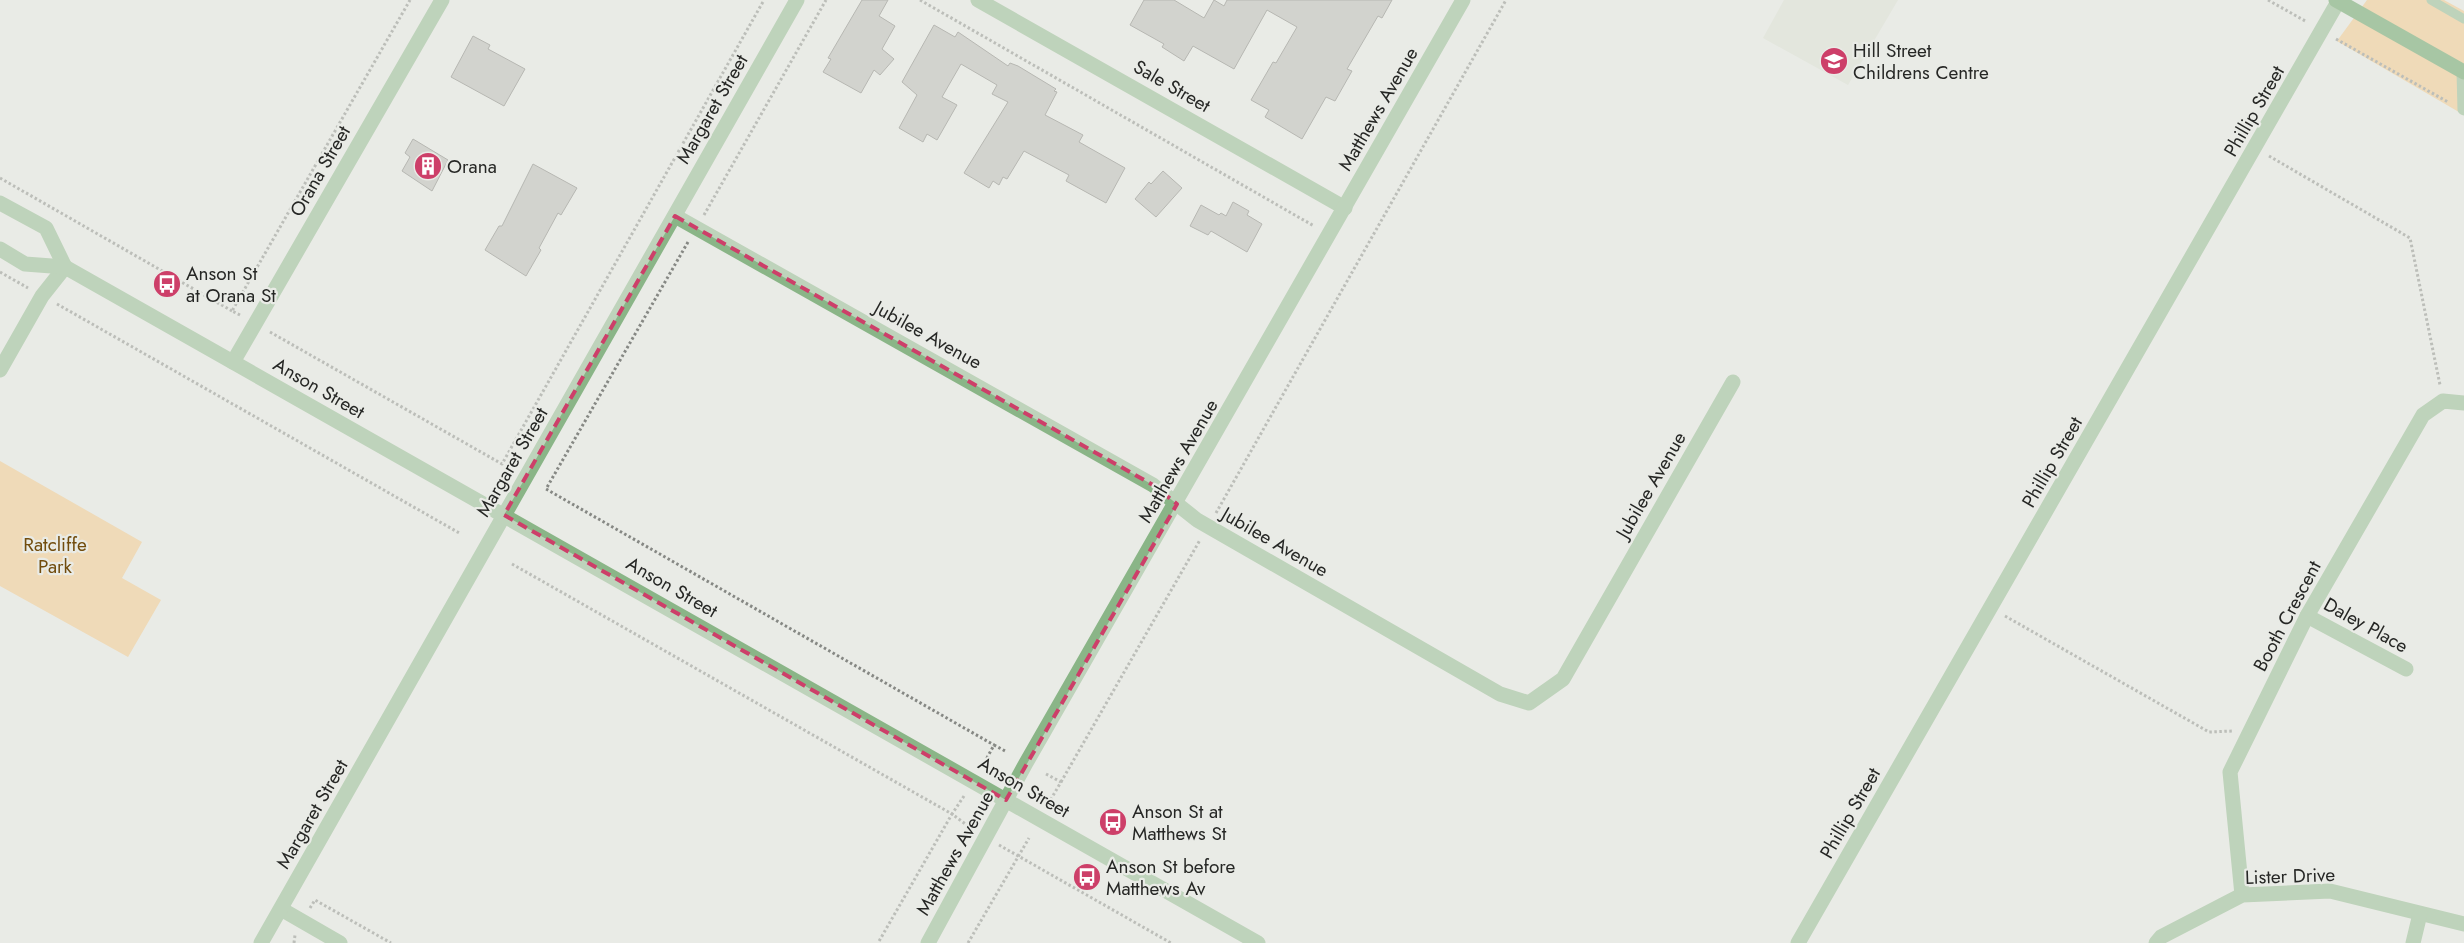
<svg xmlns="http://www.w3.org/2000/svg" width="2464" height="943" font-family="Jost,sans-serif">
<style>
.built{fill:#dbdfd3}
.green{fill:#f5c581}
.building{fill:#b7b7b2;stroke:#797874}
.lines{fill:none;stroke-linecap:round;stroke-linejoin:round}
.path{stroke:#868884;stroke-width:3;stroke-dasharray:2.5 2.5;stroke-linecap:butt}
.service{stroke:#8ab587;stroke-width:9}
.minor{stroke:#8ab587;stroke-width:15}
.tertiary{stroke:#8ab587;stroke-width:15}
.secondary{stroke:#589955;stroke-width:15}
.marked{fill:none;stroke:#cd3f69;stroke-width:4;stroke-dasharray:10 6;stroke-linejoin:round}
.labels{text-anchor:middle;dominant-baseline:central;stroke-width:4.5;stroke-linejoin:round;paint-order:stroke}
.poi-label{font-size:19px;fill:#262725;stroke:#e9ebe6;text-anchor:start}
.street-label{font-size:19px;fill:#262725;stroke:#e9ebe6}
.park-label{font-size:19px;fill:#714c0d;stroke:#e9ebe6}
</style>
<rect width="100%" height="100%" fill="#e9ebe6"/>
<polygon class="built" points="1784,0 1898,0 1848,85 1763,38"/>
<g class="green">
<polygon points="2367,0 2444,0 2464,11 2464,115 2337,41"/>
<polygon points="0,461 142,542 122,578 161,600 128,657 0,586"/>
</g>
<g class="building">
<polygon points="862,0 888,0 879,16 895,26 882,49 894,59 880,75 874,70 861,93 823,72 831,59 828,58"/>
<polygon points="1144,0 1174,0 1204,18 1214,0 1224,6 1227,0 1392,0 1382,18 1378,16 1347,69 1352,71 1335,101 1326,97 1302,139 1265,117 1269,110 1251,100 1273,62 1276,63 1297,27 1267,10 1234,69 1193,46 1184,61 1162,47 1164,44 1130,25"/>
<polygon points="934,25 955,37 958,32 1008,66 1010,63 1018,66 1056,89 1054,91 1057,92 1045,115 1083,135 1079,142 1125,168 1106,203 1066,181 1069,175 1024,151 1007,179 1003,177 999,185 993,181 989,188 964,173 1008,102 992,94 997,85 961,64 942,97 957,105 937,140 927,134 923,142 899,128 917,95 902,82"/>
<polygon points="473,36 490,45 488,49 525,69 504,106 451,77"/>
<polygon points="413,139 448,160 432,191 402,171 410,157 405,153"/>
<polygon points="533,164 577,188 561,215 558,213 539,248 541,250 526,276 485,250 499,226 502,226"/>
<polygon points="1163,171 1182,188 1156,217 1135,199 1149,182 1151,184"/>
<polygon points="1233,202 1249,211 1247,215 1262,224 1247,252 1211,231 1208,235 1190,226 1201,205 1219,215 1221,213 1226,216"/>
</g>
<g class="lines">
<g class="path">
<polyline points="920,0 1314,226"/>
<polyline points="2268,0 2307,22"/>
<polyline points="2336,39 2448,102"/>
<polyline points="2269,156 2410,238 2440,385"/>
<polyline points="0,178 232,311"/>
<polyline points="704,215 826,0"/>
<polyline points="688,242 546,489 994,745"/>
<polyline points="0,272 28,288"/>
<polyline points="57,304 461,534"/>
<polyline points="240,315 232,311 410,0"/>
<polyline points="270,332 502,464 764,0"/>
<polyline points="1216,513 1506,0"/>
<polyline points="512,564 952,814 878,943"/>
<polyline points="2005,616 2209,732 2233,731"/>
<polyline points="982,767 994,745 1007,752"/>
<polyline points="1046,774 1061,782 1051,799"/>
<polyline points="1061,782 1200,540"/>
<polyline points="964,796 952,814 972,829"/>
<polyline points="999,845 1171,943"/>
<polyline points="310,908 315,900 391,943"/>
<polyline points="294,943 295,935"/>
<polyline points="968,943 1029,838"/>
</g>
<g class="service">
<polyline points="2431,0 2464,19"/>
<polyline points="2461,71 2462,110 2464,111"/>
</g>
<g class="minor">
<polyline points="978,0 1345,208"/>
<polyline points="675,216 1153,485 1197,520 1500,694 1529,703 1563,679 1733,382"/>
<polyline points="233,362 442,0"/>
<polyline points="0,370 42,296 65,267"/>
<polyline points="2307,616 2406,669"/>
<polyline points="2242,895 2230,772 2307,616 2423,415 2443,401 2464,403"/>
<polyline points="281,909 340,943"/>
<polyline points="261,943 797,0"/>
<polyline points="1798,943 2339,0"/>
<polyline points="2156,943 2161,937 2242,895 2330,891 2464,924"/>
<polyline points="2413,943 2420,914"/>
</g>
<g class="tertiary">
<polyline points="0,203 46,228 65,267"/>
<polyline points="0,249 25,264 65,267 1258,943"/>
<polyline points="928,943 1026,763 1463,0"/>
</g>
<polyline class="secondary" points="2336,0 2464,72"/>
</g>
<path d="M0 0H2464V943H0ZM675 216 1153 485 1177 504 1006 800 504 515Z" fill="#e9ebe6" fill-opacity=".55" fill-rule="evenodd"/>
<path class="marked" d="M675 216 1153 485 1177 504 1006 800 504 515Z"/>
<defs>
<symbol id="school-disc" viewBox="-11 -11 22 22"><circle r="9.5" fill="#cd3f69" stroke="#e9ebe6"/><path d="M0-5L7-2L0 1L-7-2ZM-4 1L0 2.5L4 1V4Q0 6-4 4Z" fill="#fff"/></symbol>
<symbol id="building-disc" viewBox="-11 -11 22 22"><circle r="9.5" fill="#cd3f69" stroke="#e9ebe6"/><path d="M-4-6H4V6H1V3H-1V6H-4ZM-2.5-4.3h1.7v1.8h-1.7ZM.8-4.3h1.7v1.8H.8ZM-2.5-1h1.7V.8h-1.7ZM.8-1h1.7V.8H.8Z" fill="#fff"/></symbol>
<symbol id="bus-disc" viewBox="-11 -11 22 22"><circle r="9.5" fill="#cd3f69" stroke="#e9ebe6"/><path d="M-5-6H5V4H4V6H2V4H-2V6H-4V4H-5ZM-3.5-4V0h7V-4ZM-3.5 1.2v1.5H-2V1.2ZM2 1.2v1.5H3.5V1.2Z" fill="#fff"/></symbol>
</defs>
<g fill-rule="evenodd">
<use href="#school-disc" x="1818" y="45" width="32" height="32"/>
<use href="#building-disc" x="412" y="150" width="32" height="32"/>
<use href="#bus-disc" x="151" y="268" width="32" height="32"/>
<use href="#bus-disc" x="1097" y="806" width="32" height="32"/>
<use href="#bus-disc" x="1071" y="861" width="32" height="32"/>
</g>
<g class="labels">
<g class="poi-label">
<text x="1853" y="50">Hill Street<tspan x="1853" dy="22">Childrens Centre</tspan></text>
<text x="447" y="166">Orana</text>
<text x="186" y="273">Anson St<tspan x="186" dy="22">at Orana St</tspan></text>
<text x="1132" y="811">Anson St at<tspan x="1132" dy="22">Matthews St</tspan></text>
<text x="1106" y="866">Anson St before<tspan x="1106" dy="22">Matthews Av</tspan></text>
</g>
<g class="street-label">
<text transform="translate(1172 86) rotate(30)">Sale Street</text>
<text transform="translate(712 109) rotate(-60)">Margaret Street</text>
<text transform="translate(1378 109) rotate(-60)">Matthews Avenue</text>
<text transform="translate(2254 111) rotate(-60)">Phillip Street</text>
<text transform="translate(320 171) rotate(-60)">Orana Street</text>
<text transform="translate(928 335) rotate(29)">Jubilee Avenue</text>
<text transform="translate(319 388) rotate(30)">Anson Street</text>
<text transform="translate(1178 461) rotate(-60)">Matthews Avenue</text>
<text transform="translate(512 462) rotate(-60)">Margaret Street</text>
<text transform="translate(2052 462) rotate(-60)">Phillip Street</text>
<text transform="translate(1651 485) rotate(-60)">Jubilee Avenue</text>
<text transform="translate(1275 542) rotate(30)">Jubilee Avenue</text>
<text transform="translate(672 587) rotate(30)">Anson Street</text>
<text transform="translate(2287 616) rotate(-62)">Booth Crescent</text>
<text transform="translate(2366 625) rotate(29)">Daley Place</text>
<text transform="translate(1024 787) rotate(30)">Anson Street</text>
<text transform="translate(1850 813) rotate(-60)">Phillip Street</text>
<text transform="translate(312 814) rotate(-60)">Margaret Street</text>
<text transform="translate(955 853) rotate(-61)">Matthews Avenue</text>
<text transform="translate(2290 876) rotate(-2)">Lister Drive</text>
</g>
<g class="park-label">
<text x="55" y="544">Ratcliffe<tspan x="55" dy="22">Park</tspan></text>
</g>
</g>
</svg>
